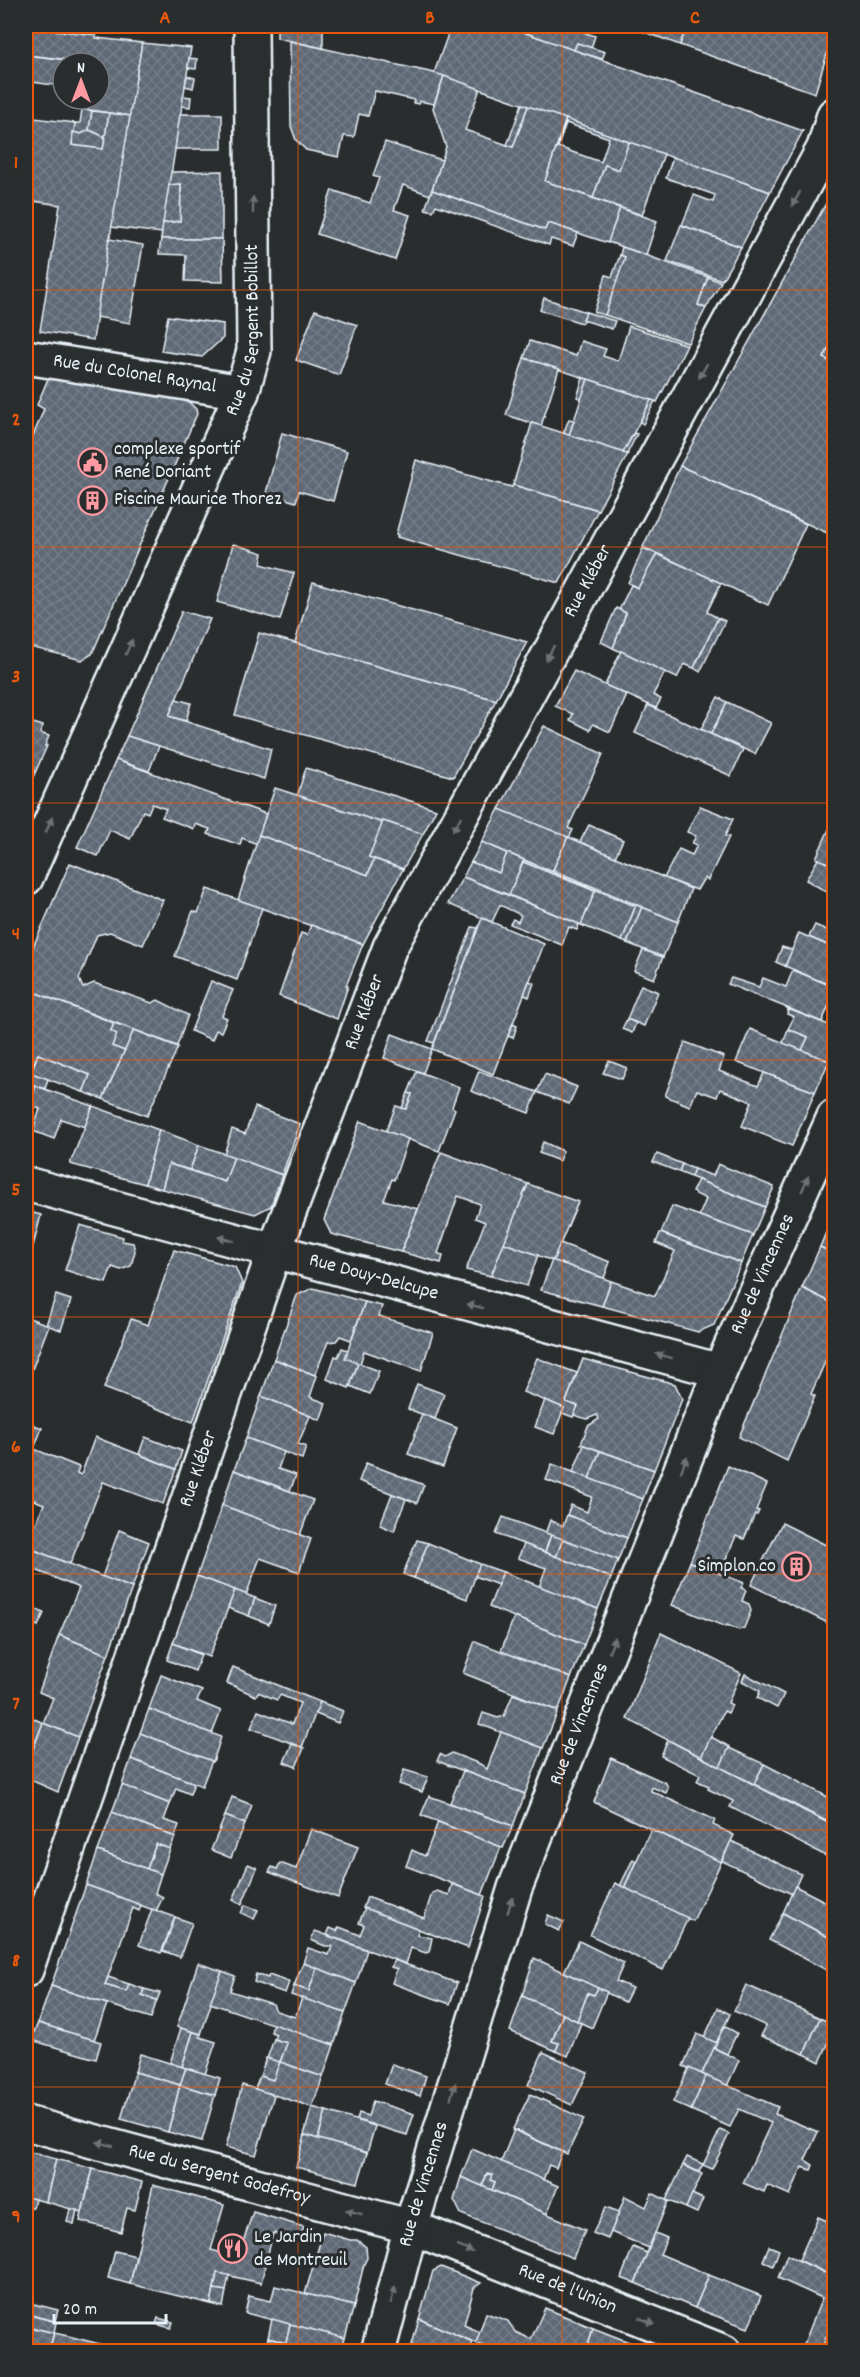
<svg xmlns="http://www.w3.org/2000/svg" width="860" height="2377" font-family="Dekko,sans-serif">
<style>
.building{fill:url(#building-cross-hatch);stroke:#e8f1f8;stroke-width:1.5;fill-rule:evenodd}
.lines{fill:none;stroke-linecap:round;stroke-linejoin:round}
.minor-casing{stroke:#e8f1f8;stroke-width:38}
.minor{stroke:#2a2d2e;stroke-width:33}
.oneway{fill:#6c7275}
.grid{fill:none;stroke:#e8590c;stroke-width:1.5;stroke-opacity:0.55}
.labels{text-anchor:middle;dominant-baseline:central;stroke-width:6;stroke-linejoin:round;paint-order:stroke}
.street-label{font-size:20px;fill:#e8f1f8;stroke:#2a2d2e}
.poi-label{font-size:20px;fill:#e8f1f8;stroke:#2a2d2e;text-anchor:start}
.neatline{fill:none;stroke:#e8590c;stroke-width:2}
.grid-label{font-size:20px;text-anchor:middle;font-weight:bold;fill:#e8590c}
</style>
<defs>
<pattern id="building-cross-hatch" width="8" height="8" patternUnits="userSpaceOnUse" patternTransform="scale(1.5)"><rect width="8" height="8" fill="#5e6775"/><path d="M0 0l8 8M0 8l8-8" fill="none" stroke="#757d89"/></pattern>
</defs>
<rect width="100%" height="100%" fill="#2a2d2e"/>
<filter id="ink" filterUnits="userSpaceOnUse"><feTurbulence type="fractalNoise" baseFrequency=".0167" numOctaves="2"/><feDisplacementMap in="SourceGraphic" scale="12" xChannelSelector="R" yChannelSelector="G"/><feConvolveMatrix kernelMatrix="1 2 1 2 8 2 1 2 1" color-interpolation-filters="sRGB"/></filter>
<g filter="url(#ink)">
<g class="building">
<polygon points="183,26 220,26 220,30"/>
<polygon points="277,26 323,26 323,48 277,38"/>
<polygon points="451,26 507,26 803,131 770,192 434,73"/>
<polygon points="507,26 566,26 595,36 591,48 577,43 574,50"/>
<polygon points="640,26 657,26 653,35 638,30"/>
<polygon points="657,26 687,26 680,45 653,35"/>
<polygon points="687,26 834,26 834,31 815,93 680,45"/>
<polygon points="26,27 96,35 96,38 142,43 130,116 84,109 86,99 99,99 99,63 26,55"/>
<polygon points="290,41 434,73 444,76 434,104 419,101 419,104 413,103 414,100 375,91 368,116 359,114 354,137 344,136 339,157 306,150 296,140 291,126"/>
<polygon points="142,43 191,48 162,233 111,227"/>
<polygon points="577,43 605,52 602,59 574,50"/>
<polygon points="26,55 91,63 63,63 63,86 46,84 26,81"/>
<polygon points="189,58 197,59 196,69 188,68"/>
<polygon points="187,76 195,78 193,88 185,86"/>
<polygon points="444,76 480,89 465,130 513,147 528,106 566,119 545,181 620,208 608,243 548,223 545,230 432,190 446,147 433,108"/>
<polygon points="183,96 191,97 190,107 182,106"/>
<polygon points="522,104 528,106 513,147 507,145"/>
<polygon points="82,109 92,111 89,131 81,134 73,132 75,123 80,123"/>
<polygon points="92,111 109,113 105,137 89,130"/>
<polygon points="109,113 130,116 93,340 40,331 60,205 27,200 26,117 75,123 72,145 103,149"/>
<polygon points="180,114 222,114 222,149 175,149"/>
<path d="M566 119 629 142 619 170 605 165 593 198 545 181ZM566 123 609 138 601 162 558 147Z"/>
<polygon points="89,130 105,137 103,149 72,145 73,132 81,134"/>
<polygon points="385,142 442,160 430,195 403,185 394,210 410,215 395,260 317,234 332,190 370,203 379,178 373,176"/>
<polygon points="629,142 664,154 642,215 593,198 605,165 619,170"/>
<polygon points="673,157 770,192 741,247 682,225 694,195 713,202 715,195 666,178"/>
<polygon points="222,171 222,239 161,239 163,223 180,221 181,184 169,185 171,172"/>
<polygon points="181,184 180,221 163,223 169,185"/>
<polygon points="834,189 834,338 824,358 834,364 834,536 680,466"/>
<polygon points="432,190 545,230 548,223 578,233 573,246 551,239 549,245 436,205 433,211 425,209"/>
<polygon points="620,208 657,221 646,255 608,242"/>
<polygon points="681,225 741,247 722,280 667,261"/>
<polygon points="109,239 143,245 130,323 96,317"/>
<polygon points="161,239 222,239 223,282 185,281 186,255 159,254"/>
<polygon points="622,247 708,277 698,305 706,308 688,343 605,315 625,257 620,255"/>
<polygon points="620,255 625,257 605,315 594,312 606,275 612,277"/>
<polygon points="708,277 721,282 706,308 698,305"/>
<polygon points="544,298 586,312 582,323 540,310"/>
<polygon points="315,310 357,325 339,375 296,360"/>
<polygon points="586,312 615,321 612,329 583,320"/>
<polygon points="168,316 223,324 223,338 202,357 161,351"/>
<polygon points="629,326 687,345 657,402 524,358 530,341 576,356 581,341 606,349 603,356 618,361"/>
<polygon points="830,346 834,348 834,364 824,358"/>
<polygon points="524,358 559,369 541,426 506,415"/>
<polygon points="52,378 186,399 196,409 197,414 92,654 82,660 26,646 26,444 29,446 44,409 37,405 47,381"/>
<polygon points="583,378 588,379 582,399 577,397"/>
<polygon points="588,379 651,400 623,453 569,435"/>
<polygon points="651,400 655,401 643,424 640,422"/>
<polygon points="569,419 574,420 569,435 563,434"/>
<polygon points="532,423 628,454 598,510 513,485"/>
<polygon points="282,433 347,451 333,501 299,491 296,502 266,493"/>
<polygon points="634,433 637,434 627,454 623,453"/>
<polygon points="416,460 485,480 512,487 513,485 598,510 559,583 397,537 398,535 396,534"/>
<polygon points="680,466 806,524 768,605 643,547"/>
<polygon points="233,544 263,553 261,564 294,573 280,620 217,602"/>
<polygon points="643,548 657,554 638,588 628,583"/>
<polygon points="657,554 721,583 707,612 718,618 694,668 684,664 677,678 613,648 626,613 619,610 631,585 638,588"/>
<polygon points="313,582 527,642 496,700 295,643"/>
<polygon points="616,608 626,613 613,648 601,642"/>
<polygon points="182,611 210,619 169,716 271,749 264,779 127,736"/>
<polygon points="718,618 725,621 700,672 694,668"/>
<polygon points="259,633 295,643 496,700 453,777 235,715"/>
<polygon points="621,651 665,672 653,695 661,699 656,708 605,685"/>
<polygon points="574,671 627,695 610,732 593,724 590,730 570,720 573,714 555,706"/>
<polygon points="718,697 727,702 711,734 701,729"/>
<polygon points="176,699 191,703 186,721 169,716"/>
<polygon points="727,702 771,723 755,754 711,734"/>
<polygon points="648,705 743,749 731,776 635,733"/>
<polygon points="26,721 43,726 40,733 49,736 45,746 47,746 26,793"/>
<polygon points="544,726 603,754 568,828 573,830 569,838 499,809"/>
<polygon points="127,736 159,746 149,771 116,760"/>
<polygon points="116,760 266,814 257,844 242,838 240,845 208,834 210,829 195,824 194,829 162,817 166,809 152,804 148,813 143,811 130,839 110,830 98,856 77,847"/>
<polygon points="306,768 436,809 423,834 383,821 383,823 297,796"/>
<polygon points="275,788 383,823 369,857 374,859 368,875 259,835"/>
<polygon points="700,806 733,819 725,836 729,837 708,880 704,878 697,890 664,878 679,849 692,855 697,845 692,843 696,836 687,832"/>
<polygon points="499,809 568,837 552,872 482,842"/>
<polygon points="834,818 834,866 816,858"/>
<polygon points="383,821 423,834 403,869 369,857"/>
<polygon points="589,825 623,840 615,857 580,842"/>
<polygon points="259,835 368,875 374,859 403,869 363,944 238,900"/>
<polygon points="568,837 691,889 678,922 553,870"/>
<polygon points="482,842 507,853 499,873 471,862"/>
<polygon points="507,853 633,905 634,903 636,905 622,941 581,925 595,891 523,862 509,895 463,877 471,862 499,873"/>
<polygon points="818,859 834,866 834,896 806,880"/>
<polygon points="523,862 595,891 581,925 509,895"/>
<polygon points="70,863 163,900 143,945 110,932 97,935 79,979 83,988 94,983 152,1003 158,1000 188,1015 177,1046 26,989 26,963"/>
<polygon points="463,877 579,924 577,930 569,927 562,945 510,924 513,919 518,922 521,915 500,905 492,922 448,904"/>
<polygon points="207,889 262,908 237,980 175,956 193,911 198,913"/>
<polygon points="636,905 642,907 627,943 622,941"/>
<polygon points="642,907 678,922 663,957 627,943"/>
<polygon points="482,918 544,944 493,1074 432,1049"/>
<polygon points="834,920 834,948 809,937 815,925 829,931"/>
<polygon points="311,925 363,944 346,986 348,986 337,1019 279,996 301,933 307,935"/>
<polygon points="472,927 478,928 434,1043 428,1041"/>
<polygon points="799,933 834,948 834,987 785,966"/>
<polygon points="782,947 792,950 785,966 776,962"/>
<polygon points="643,950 663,957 654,979 634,971"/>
<polygon points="793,970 834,987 834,993 822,1022 728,984 731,978 759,987 763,978 786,987"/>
<polygon points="211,981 233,990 222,1016 227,1018 221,1032 216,1030 212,1040 191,1031"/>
<polygon points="529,981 534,983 529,997 524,995"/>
<polygon points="641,985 658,992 644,1026 627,1019"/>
<polygon points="26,989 114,1023 111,1031 117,1034 112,1046 125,1051 103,1099 83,1092 90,1075 38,1054 26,1081"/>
<polygon points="788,1009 834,1027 834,1047 829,1061 802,1050 808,1037 788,1029 794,1017 787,1014"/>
<polygon points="627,1019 636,1023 632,1033 622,1029"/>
<polygon points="114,1023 134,1030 125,1051 112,1046 117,1034 111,1031"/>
<polygon points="513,1024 517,1026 513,1038 508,1036"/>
<polygon points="750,1029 829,1061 815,1092 736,1062"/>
<polygon points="788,1029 808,1037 802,1050 783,1043"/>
<polygon points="134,1030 178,1047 147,1116 103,1099"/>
<polygon points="392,1034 432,1049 423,1073 384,1058"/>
<polygon points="685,1042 724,1057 719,1071 758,1086 764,1073 815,1092 792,1146 742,1126 752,1102 720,1089 717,1097 697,1090 690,1106 665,1096"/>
<polygon points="38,1054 90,1075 83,1092 31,1073"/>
<polygon points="609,1061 627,1068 622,1079 603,1073"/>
<polygon points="417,1071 459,1087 452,1107 455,1109 439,1151 386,1131 396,1106 406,1109 412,1094 408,1093"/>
<polygon points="479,1071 537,1092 529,1113 471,1091"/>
<polygon points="31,1073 48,1079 45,1089 27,1082"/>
<polygon points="545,1074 577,1087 569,1104 537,1092"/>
<polygon points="26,1081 36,1086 29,1105 26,1103"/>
<polygon points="36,1086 93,1106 85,1127 61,1119 54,1139 33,1131 40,1109 29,1105"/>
<polygon points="408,1093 412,1094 406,1109 402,1108"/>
<polygon points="93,1106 159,1130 145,1184 70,1164"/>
<polygon points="255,1107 300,1124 282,1175 224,1154 232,1129 245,1134"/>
<polygon points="360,1121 408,1139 394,1180 392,1179 384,1200 418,1209 401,1252 331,1234 324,1220"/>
<polygon points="159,1130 199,1145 190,1170 169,1164 162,1189 145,1184"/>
<polygon points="543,1142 563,1151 559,1161 539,1153"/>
<polygon points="199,1145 234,1157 225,1182 190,1170"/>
<polygon points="441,1152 528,1184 491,1276 466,1270 485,1222 475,1218 480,1204 458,1196 438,1253 443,1256 441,1263 401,1252"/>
<polygon points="657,1154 682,1164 679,1172 653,1162"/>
<polygon points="234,1157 282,1175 271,1206 255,1214 162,1189 169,1164 225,1182"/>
<polygon points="682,1164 694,1169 691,1177 679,1172"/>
<polygon points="718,1164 774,1187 765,1207 691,1177 694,1169 713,1176"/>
<polygon points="698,1180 765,1207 753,1235 699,1216 706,1199 692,1192"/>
<polygon points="528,1184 578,1202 553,1261 504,1243"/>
<polygon points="672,1206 753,1235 741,1263 661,1233"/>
<polygon points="26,1211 41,1215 26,1274"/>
<polygon points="834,1213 834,1254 820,1247"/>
<polygon points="80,1225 123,1237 122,1241 133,1243 135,1251 131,1266 121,1270 112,1267 106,1283 65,1270"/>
<polygon points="660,1233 741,1263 714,1325 698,1332 602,1306 611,1281 655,1296 675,1251 656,1243"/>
<polygon points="504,1243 538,1255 527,1286 491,1276"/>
<polygon points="560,1243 610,1262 604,1278 553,1261"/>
<polygon points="820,1247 834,1254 834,1304 802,1288"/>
<polygon points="174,1250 235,1267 242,1283 193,1422 104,1388 131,1319 148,1325"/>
<polygon points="552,1260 611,1281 602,1306 541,1290"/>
<polygon points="313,1288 365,1302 351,1340 340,1336 336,1341 328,1342 315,1375 274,1359 297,1295"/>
<polygon points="802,1288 834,1304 834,1348 832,1346 811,1394 815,1396 787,1461 739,1437"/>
<polygon points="56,1295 71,1300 61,1330 46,1325"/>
<polygon points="365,1302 382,1306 379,1316 433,1333 421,1371 364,1351 360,1364 345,1358"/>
<polygon points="26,1317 49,1325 26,1385"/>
<polygon points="342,1348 348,1350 345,1358 358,1363 349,1388 327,1379 335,1356 338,1357"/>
<polygon points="537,1358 577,1373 566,1402 578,1406 573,1417 562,1413 564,1408 523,1392"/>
<polygon points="274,1359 317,1376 310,1397 326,1403 320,1420 261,1396"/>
<polygon points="583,1359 675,1384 682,1399 654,1470 581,1444 588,1426 599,1419 597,1415 587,1419 574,1415 578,1406 566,1402"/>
<polygon points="358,1363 379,1371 370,1394 350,1386"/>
<polygon points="417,1384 444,1394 435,1419 408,1409"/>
<polygon points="261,1396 310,1416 298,1444 306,1447 302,1459 246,1438"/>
<polygon points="545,1400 564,1408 554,1434 535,1427"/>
<polygon points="422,1414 457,1428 443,1467 408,1454"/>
<polygon points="26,1422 42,1428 26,1469"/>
<polygon points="95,1437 176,1469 163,1504 103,1482 70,1564 26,1547 44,1504 26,1497 26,1471 34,1449 79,1467 77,1473 81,1475"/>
<polygon points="145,1437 182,1451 176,1469 139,1454"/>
<polygon points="246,1438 284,1452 278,1469 296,1475 290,1491 234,1470"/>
<polygon points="584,1445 600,1451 589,1479 573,1472"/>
<polygon points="600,1451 654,1470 643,1499 589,1479"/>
<polygon points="366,1463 424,1485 417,1503 359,1481"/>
<polygon points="552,1464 643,1499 627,1538 567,1515 571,1505 587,1512 592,1497 546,1480"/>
<polygon points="728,1466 767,1484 756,1510 759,1511 757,1515 755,1514 744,1539 736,1536 720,1573 690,1562"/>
<polygon points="234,1470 313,1500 300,1535 222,1505"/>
<polygon points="392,1494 406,1499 394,1531 380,1525"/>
<polygon points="222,1505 311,1539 299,1572 260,1558 246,1595 197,1576"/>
<polygon points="567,1515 627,1538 618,1560 545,1534 550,1520 563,1526"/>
<polygon points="503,1517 551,1535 545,1552 496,1534"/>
<polygon points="782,1523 834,1549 834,1626 751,1585"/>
<polygon points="119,1530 149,1542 132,1588 102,1577"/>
<polygon points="551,1535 563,1539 556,1557 545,1552"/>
<polygon points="563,1539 618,1560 611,1578 556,1557"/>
<polygon points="417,1540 428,1543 414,1578 403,1574"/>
<polygon points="428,1543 480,1564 467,1599 414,1578"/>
<polygon points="524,1544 611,1578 598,1609 539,1587 546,1568 518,1558"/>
<polygon points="26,1547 132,1588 108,1655 59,1635 79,1588 26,1566"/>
<polygon points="690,1562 744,1583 741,1588 746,1590 742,1601 749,1604 751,1611 744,1628 739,1630 727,1625 726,1627 672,1605"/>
<polygon points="480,1564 503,1572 498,1585 475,1576"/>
<polygon points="503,1572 598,1609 584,1645 489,1607"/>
<polygon points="197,1576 235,1590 209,1657 173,1643"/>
<polygon points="235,1590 255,1598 249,1616 228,1608"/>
<polygon points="255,1598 275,1606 269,1624 249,1616"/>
<polygon points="26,1604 44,1613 38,1626 26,1621"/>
<polygon points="514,1617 584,1645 571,1678 501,1651"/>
<polygon points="661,1633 741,1673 728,1703 732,1705 728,1713 724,1711 701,1757 627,1719"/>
<polygon points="59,1635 108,1655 78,1737 43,1723 53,1698 39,1692"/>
<polygon points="475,1641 571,1678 558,1711 463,1673"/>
<polygon points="173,1643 201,1655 195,1671 167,1660"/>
<polygon points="233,1667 320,1702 302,1747 251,1728 258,1711 292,1724 300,1703 280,1695 277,1700 258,1692 256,1696 227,1683"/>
<polygon points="745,1674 784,1694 777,1708 757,1698 760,1691 742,1681"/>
<polygon points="161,1675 202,1691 197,1701 221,1711 212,1734 149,1709"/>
<polygon points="513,1694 558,1711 543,1748 479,1724 483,1713 498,1718 504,1716"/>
<polygon points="320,1702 343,1711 338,1723 316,1714"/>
<polygon points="149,1709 221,1737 213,1762 140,1733"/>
<polygon points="26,1715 43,1723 30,1757 26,1756"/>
<polygon points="43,1723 78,1737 58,1792 26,1778 26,1756 30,1757"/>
<polygon points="501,1732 543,1748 525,1794 437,1761 440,1754 445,1757 452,1753 480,1764 487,1769"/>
<polygon points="140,1733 212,1761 202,1786 131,1759"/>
<polygon points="711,1737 730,1747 720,1767 701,1757"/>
<polygon points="668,1740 834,1826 834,1860 730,1807 733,1801 708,1789 709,1786 697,1781 700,1775 661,1756"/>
<polygon points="292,1744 304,1748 296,1767 284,1762"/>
<polygon points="729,1748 764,1764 754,1784 720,1767"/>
<polygon points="611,1758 666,1783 668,1788 666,1793 652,1787 651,1791 715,1820 713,1825 734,1835 721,1862 594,1802"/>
<polygon points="131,1759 194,1783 190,1794 176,1788 170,1804 122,1785"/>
<polygon points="764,1764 834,1800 826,1821 754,1784"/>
<polygon points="404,1770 428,1777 422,1792 399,1784"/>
<polygon points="463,1771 525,1794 513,1826 450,1803"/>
<polygon points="122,1785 170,1804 164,1820 179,1825 175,1837 112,1812"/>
<polygon points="429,1796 513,1826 503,1848 421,1815"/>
<polygon points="232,1797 252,1805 245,1824 225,1816"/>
<polygon points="834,1804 834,1826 826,1821"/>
<polygon points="112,1812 175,1837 170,1849 156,1844 147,1869 98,1851"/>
<polygon points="225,1816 245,1824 231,1858 211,1850"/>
<polygon points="438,1822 501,1847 482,1895 406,1866 412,1850 425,1856"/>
<polygon points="311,1829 358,1847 338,1898 269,1872 272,1867 277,1869 280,1863 296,1869"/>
<polygon points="651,1829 721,1862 693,1921 624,1888"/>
<polygon points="731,1841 801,1874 792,1894 722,1861"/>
<polygon points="156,1844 170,1849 161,1874 147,1869"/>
<polygon points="98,1851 161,1874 155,1893 163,1897 156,1911 86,1885"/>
<polygon points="633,1859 636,1861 624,1888 620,1886"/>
<polygon points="248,1864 257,1868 242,1904 233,1900"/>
<polygon points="615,1883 688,1918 663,1970 590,1935"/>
<polygon points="452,1884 485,1896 468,1948 363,1908 367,1897 424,1918 432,1893 437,1891 449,1895"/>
<polygon points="86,1885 141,1905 139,1911 133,1908 105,1985 125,1991 129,1984 144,1989 142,1995 157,2000 151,2018 51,1986"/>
<polygon points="795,1886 834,1906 834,1940 783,1913"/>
<polygon points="245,1905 258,1910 254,1919 241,1913"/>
<polygon points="365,1908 419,1929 417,1935 432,1938 429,1952 426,1953 411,1948 406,1964 327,1935 330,1928 337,1931 339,1927 360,1935 364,1925 359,1923"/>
<polygon points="152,1909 175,1917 161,1953 139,1945"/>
<polygon points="783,1913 834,1940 834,1974 769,1940"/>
<polygon points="548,1915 564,1922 559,1931 545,1924"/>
<polygon points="175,1917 192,1923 180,1957 163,1951"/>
<polygon points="315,1931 367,1950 356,1983 303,1963 308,1948 329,1955 332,1946 325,1946 311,1940"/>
<polygon points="579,1941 624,1963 616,1981 632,1988 625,2002 564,1972"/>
<polygon points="534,1958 598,1988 594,1995 588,1993 577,2021 522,1996"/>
<polygon points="394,1960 457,1983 450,2004 392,1983 397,1969 391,1967"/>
<polygon points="198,1963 222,1971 201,2034 177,2027"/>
<polygon points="303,1963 317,1968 309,1991 294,1986"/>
<polygon points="317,1968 356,1983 345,2013 291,1995 294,1986 309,1991"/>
<polygon points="222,1971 235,1976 230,1991 273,2004 276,2011 295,2017 302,1998 345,2013 334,2045 210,2003"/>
<polygon points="256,1974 268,1978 269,1975 289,1982 285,1993 254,1982"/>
<polygon points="108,1977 129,1984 127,1990 125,1991 105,1985"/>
<polygon points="746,1985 820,2018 804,2054 761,2036 766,2026 734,2011"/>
<polygon points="51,1986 107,2004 94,2040 38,2023"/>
<polygon points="598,1988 607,1992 592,2028 577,2021 588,1993 594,1995"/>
<polygon points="144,1989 160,1993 157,2000 142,1995"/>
<polygon points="522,1996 563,2014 552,2041 559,2043 556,2051 510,2031"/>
<polygon points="718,2008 730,2014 717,2043 704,2038"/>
<polygon points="563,2014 581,2023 568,2056 556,2051 559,2043 552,2041"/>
<polygon points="820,2018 834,2025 834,2030 820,2062 804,2054"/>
<polygon points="38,2023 101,2042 96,2059 31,2040"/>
<polygon points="273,2024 334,2045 323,2077 280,2062 287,2043 274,2039 276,2034 271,2032"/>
<polygon points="724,2026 737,2033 727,2054 714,2048"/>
<polygon points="181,2028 193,2032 182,2067 170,2063"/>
<polygon points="193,2032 201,2034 200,2037 216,2042 205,2074 182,2067"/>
<polygon points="697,2034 717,2043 702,2074 683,2066"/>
<polygon points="274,2039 287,2043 280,2062 267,2059"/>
<polygon points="714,2048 739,2060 727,2086 702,2074"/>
<polygon points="543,2052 588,2072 572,2105 528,2085"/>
<polygon points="140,2054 186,2068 180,2085 135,2072"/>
<polygon points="266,2058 280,2062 273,2080 260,2076"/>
<polygon points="280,2062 323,2077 312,2107 255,2089 260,2076 273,2080"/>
<polygon points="392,2064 426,2076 420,2096 385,2084"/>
<polygon points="186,2068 220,2078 215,2095 180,2085"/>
<polygon points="689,2068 706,2076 691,2110 673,2102"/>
<polygon points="135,2072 180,2085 168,2132 121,2119"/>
<polygon points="706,2076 778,2107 775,2114 818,2132 805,2160 813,2165 811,2170 802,2167 790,2195 767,2185 764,2192 743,2183 771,2123 739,2109 730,2127 691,2110"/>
<polygon points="180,2085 215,2095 202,2141 168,2132"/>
<polygon points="242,2085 274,2095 256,2155 226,2147"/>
<polygon points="530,2094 584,2119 567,2154 513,2129"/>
<polygon points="373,2101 414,2114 407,2135 357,2120 359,2113 368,2116"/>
<polygon points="312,2107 326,2111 318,2139 304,2135"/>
<polygon points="326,2111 375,2126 367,2153 318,2139"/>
<polygon points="514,2130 562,2152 556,2168 549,2165 543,2180 501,2162"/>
<polygon points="720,2130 729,2134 712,2169 703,2165"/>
<polygon points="305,2135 367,2153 358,2183 296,2167"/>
<polygon points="472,2149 558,2186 547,2214 492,2190 495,2182 490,2180 492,2175 487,2174 482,2187 461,2177"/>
<polygon points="26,2151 56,2159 46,2202 26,2197"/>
<polygon points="687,2157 703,2164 699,2172 683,2165"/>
<polygon points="56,2159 93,2169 82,2212 46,2202"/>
<polygon points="683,2165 702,2174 686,2208 666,2200"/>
<polygon points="93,2169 142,2182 135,2210 127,2208 121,2232 80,2221"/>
<polygon points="487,2174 492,2175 490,2180 495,2182 492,2190 482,2187"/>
<polygon points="461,2177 585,2230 573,2258 461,2214 454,2200"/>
<polygon points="153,2185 224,2205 211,2250 222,2253 226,2238 243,2242 253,2212 304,2227 300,2240 273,2233 261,2283 217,2273 211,2304 130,2284"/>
<polygon points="652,2193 668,2201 649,2248 611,2232 625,2196 646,2207"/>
<polygon points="692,2194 703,2199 697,2213 686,2208"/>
<polygon points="26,2197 35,2199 33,2207 26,2208"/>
<polygon points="606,2207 619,2212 608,2239 593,2233"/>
<polygon points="70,2209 77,2210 74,2224 67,2222"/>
<polygon points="818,2217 834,2224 834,2277 799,2260"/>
<polygon points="323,2232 350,2240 357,2240 366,2247 367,2258 364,2264 354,2306 305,2294"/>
<polygon points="655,2233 667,2238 660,2254 709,2275 695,2308 635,2283"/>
<polygon points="769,2246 779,2250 773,2266 763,2261"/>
<polygon points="633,2247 647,2253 635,2283 621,2278"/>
<polygon points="115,2251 136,2256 130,2284 108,2278"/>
<polygon points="787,2255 834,2277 834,2318 820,2352 802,2349 822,2298 778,2278"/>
<polygon points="441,2267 481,2283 474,2288 464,2325 480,2332 476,2343 419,2319 433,2271"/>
<polygon points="217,2273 229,2275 226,2291 214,2289"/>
<polygon points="709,2275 761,2296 748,2328 695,2308"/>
<polygon points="275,2286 354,2306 345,2338 245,2313 249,2296 271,2301"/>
<polygon points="214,2289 226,2291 223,2307 211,2304"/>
<polygon points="26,2302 58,2310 55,2321 26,2314"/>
<polygon points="545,2308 593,2328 586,2352 496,2352 476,2343 486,2313 508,2321 515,2332 531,2339"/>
<polygon points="26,2314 56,2322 54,2333 26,2326"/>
<polygon points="158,2318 173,2322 171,2328 156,2324"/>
<polygon points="272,2319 290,2324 286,2343 268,2338"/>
<polygon points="419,2319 473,2342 469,2352 410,2352"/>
<polygon points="290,2324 345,2338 341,2352 259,2350 260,2344 266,2346 268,2338 286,2343"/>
<polygon points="26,2326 54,2333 49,2350 26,2344"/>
<polygon points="593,2328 652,2351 654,2352 586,2352"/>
<polygon points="54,2333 68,2336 131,2352 49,2352"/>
<polygon points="240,2346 259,2350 259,2352 239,2352"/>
</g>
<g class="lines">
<defs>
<g id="minor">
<path id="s1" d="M26 357 242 392"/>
<path id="s2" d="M26 878 242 392 254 351 251 26"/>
<path id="s3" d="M26 1184 720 1371"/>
<path id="s4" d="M26 1970 274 1252 390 947 824 148 834 115"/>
<path id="s5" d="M26 2123 411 2227 724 2352"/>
<path id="s6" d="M378 2352 411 2227 515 1888 720 1371 834 1117"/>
</g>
</defs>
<use href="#minor" class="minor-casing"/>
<use href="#minor" class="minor"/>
</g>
<defs><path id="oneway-solid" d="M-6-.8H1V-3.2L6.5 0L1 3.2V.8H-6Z" transform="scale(1.5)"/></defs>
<g class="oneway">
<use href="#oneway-solid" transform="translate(796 199) rotate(119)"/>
<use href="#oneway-solid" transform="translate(253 205) rotate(-90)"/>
<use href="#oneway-solid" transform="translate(703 371) rotate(119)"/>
<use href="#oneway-solid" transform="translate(129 647) rotate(-66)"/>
<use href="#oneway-solid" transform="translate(550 653) rotate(119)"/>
<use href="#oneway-solid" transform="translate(457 824) rotate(118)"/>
<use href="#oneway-solid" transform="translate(49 825) rotate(-66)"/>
<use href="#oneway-solid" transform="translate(805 1184) rotate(-66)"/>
<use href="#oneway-solid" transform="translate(226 1239) rotate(-165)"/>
<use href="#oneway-solid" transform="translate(475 1306) rotate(-165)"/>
<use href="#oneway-solid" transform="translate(664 1356) rotate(-165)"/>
<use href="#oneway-solid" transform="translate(684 1464) rotate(-68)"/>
<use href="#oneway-solid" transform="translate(612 1645) rotate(-68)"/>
<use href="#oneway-solid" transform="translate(510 1905) rotate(-73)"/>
<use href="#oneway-solid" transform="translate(453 2091) rotate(-73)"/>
<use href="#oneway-solid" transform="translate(105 2144) rotate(-165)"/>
<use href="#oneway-solid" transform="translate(354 2212) rotate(-165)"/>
<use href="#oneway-solid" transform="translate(465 2249) rotate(22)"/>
<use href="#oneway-solid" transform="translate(393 2295) rotate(-75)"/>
<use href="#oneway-solid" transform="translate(647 2321) rotate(22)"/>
</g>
</g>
<path class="grid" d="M298 26V2352M562 26V2352M26 290H834M26 547H834M26 803H834M26 1060H834M26 1317H834M26 1574H834M26 1830H834M26 2087H834"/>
<defs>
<symbol id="civic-ring" viewBox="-11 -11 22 22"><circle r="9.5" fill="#2a2d2e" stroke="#ff9aa2" stroke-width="1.5"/><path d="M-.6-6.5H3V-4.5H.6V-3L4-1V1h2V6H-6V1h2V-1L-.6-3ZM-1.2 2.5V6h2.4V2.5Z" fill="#ff9aa2"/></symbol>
<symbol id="building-ring" viewBox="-11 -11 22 22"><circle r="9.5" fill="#2a2d2e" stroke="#ff9aa2" stroke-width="1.5"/><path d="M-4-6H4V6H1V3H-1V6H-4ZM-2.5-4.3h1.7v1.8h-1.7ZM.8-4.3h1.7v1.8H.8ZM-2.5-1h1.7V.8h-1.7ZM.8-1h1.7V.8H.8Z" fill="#ff9aa2"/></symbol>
<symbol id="restaurant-ring" viewBox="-11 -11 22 22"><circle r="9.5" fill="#2a2d2e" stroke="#ff9aa2" stroke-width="1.5"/><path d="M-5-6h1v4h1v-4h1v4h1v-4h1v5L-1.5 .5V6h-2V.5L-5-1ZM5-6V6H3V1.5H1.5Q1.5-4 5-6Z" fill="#ff9aa2"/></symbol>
</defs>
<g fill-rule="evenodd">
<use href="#civic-ring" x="76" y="446" width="33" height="33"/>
<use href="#building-ring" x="76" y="484" width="33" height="33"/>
<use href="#building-ring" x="780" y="1550" width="33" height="33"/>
<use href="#restaurant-ring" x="216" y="2232" width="33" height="33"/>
</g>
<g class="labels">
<g class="street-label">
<text stroke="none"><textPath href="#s2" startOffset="594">Rue du Sergent Bobillot</textPath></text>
<text stroke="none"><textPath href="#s1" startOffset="110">Rue du Colonel Raynal</textPath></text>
<text stroke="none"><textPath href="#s4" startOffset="1502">Rue Kléber</textPath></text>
<text stroke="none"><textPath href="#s4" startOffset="1016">Rue Kléber</textPath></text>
<text stroke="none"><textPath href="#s6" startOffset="1146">Rue de Vincennes</textPath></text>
<text stroke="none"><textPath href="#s3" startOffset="360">Rue Douy-Delcupe</textPath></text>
<text stroke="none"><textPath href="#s4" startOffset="530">Rue Kléber</textPath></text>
<text stroke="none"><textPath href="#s6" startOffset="660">Rue de Vincennes</textPath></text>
<text stroke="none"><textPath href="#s5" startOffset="200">Rue du Sergent Godefroy</textPath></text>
<text stroke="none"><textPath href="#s6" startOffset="174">Rue de Vincennes</textPath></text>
<text stroke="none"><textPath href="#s5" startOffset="567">Rue de l'Union</textPath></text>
</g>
<g class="poi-label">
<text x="114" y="450">complexe sportif<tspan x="114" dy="23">René Doriant</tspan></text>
<text x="114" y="500">Piscine Maurice Thorez</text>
<text x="776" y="1567" text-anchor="end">Simplon.co</text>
<text x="254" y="2238">Le Jardin<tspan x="254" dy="23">de Montreuil</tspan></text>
</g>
</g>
<rect width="860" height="2377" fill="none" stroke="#2a2d2e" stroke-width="66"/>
<g transform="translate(81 81)"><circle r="28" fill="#2a2d2e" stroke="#767b7f" stroke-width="1.5"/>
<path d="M0-4.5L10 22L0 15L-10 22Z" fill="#ff9aa2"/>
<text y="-9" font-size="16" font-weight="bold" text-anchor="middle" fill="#e8f1f8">N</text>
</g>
<path d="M54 2314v9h112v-9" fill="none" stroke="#e8f1f8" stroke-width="3"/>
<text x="63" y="2314" font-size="18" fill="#e8f1f8" stroke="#2a2d2e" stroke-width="4.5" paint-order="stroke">20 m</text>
<rect x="33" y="33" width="794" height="2311" class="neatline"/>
<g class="grid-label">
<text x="165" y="23">A</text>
<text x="430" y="23">B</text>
<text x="695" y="23">C</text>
<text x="16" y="168">1</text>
<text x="16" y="425">2</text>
<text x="16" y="682">3</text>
<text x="16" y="939">4</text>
<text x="16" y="1195">5</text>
<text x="16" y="1452">6</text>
<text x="16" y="1709">7</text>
<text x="16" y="1966">8</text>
<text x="16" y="2222">9</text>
</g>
</svg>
